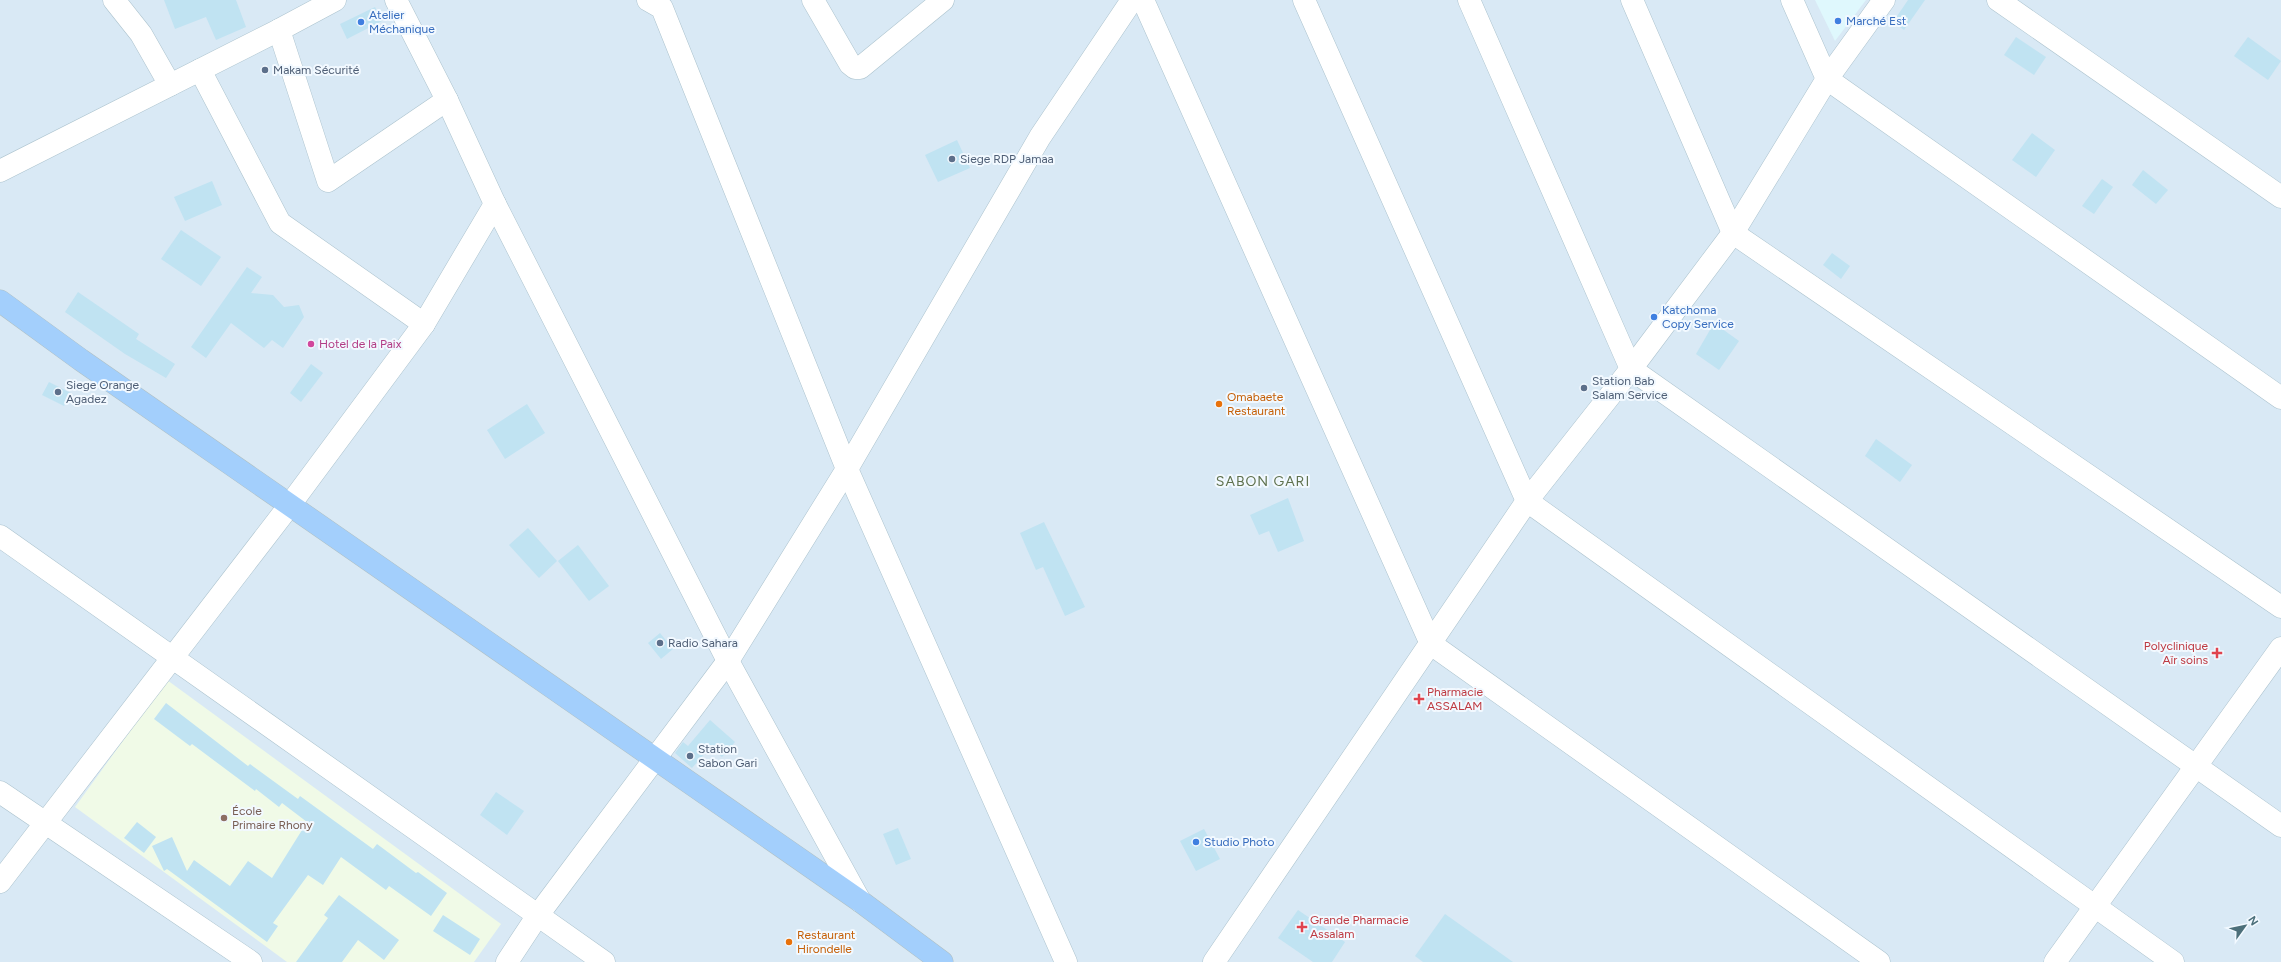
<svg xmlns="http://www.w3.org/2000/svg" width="2281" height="962" font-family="Figtree,sans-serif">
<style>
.residential{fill:#d9e9f5}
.commercial{fill:#dff8fd}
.education{fill:#f0fae7}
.building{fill:#c0e3f2}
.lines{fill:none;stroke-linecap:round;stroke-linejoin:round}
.minor-casing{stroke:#acc3ce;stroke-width:23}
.major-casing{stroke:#b0c0c4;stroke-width:23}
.minor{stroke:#fff;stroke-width:22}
.major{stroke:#a3cffc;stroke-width:22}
.shop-dot{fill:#3f7fe0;stroke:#f2f9ff;stroke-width:1.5}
.service-dot{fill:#5c6f8a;stroke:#f2f9ff;stroke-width:1.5}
.hotel-dot{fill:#d1479c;stroke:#f2f9ff;stroke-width:1.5}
.food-dot{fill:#e8710a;stroke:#f2f9ff;stroke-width:1.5}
.health-dot{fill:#e0444e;stroke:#f2f9ff;stroke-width:1.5}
.education-dot{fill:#8d6e63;stroke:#f2f9ff;stroke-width:1.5}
.labels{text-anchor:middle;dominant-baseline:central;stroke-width:4;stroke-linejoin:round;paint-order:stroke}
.shop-label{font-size:12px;fill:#366cbe;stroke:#f2f9ff;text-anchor:start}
.service-label{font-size:12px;fill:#4e5e75;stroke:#f2f9ff;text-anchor:start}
.hotel-label{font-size:12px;fill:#b23c85;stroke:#f2f9ff;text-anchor:start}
.food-label{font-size:12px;fill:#c56008;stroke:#f2f9ff;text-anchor:start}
.health-label{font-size:12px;fill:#be3a42;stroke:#f2f9ff;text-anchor:start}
.education-label{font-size:12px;fill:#785e54;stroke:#f2f9ff;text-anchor:start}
.quarter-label{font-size:14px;letter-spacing:1px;fill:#5f724f;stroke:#f2f9ff}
</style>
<rect width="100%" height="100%" fill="#ebf4fd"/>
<rect class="residential" x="0" y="0" width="2281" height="962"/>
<polygon class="commercial" points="1815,0 1866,0 1835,41"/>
<polygon class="education" points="167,680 501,924 474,962 287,962 75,807"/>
<g class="building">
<polygon points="164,0 236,0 246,27 216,40 206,17 175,29"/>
<polygon points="1908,0 1925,0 1904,30 1893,22"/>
<polygon points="375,7 382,21 347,39 340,24"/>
<polygon points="2016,37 2046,57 2034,75 2004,55"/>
<polygon points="2248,37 2281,61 2268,80 2234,56"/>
<polygon points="2032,133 2055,150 2036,177 2012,160"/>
<polygon points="957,140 970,168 938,182 925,155"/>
<polygon points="2143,170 2168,190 2156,204 2132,185"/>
<polygon points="2102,179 2113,187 2094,214 2082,206"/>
<polygon points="212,181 222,205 185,221 174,197"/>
<polygon points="181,230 221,257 201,286 161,259"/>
<polygon points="1832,253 1850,266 1841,279 1823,265"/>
<polygon points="247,267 262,277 251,293 273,295 284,307 299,305 304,317 283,348 272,340 264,348 231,323 206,358 191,347"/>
<polygon points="78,292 139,334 136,339 175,364 166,378 125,354 65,312"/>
<polygon points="1714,323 1739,341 1719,370 1696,354"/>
<polygon points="311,364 323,373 301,402 290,393"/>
<polygon points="49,382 71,393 64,406 42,395"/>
<polygon points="527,404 545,433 505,459 487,430"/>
<polygon points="1876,439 1912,465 1900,482 1865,456"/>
<polygon points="1288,498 1304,541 1278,552 1269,531 1259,535 1250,515"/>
<polygon points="1044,522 1085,607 1065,616 1043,567 1036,570 1020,533"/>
<polygon points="528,528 557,561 539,578 509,545"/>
<polygon points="578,545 609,586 589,601 558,561"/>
<polygon points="660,633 673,649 661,659 648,643"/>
<polygon points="166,703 248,766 250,764 298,799 300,796 373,849 377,844 416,873 418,872 447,893 431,916 389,886 386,890 341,857 323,885 308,875 273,923 278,926 267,942 167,869 164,871 152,846 172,837 187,871 194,860 230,886 248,861 272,878 307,822 282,803 279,807 256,789 255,791 192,744 190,746 154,719"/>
<polygon points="710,720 735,742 722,757 710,747 692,768 675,753 683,742 688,746"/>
<polygon points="496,792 524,811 507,835 480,815"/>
<polygon points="137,822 156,837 144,853 124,838"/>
<polygon points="898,828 911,859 896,865 883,834"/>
<polygon points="1204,829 1220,859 1196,871 1180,841"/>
<polygon points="339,895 399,940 384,960 358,940 342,962 296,962 328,918 324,915"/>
<polygon points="1298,910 1345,942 1332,962 1313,962 1278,938"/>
<polygon points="1445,914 1513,962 1423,962 1415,956"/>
<polygon points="443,915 480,939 470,955 433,931"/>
</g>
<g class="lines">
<defs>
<g id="minor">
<polyline points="114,0 141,34 170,85"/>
<polyline points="396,0 447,100 495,204 728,661 860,901"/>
<polyline points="648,0 662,8 847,469 1066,962"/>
<polyline points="813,0 850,64 855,68 860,68 943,0"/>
<polyline points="1143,0 1431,644 1879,962"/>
<polyline points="1304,0 1527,501 2173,962"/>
<polyline points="1469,0 1631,369 2281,826"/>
<polyline points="1632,0 1733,233 2281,607"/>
<polyline points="1792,0 1827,79 2281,398"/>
<polyline points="1998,0 2281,197"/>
<polyline points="279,30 328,181 447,100"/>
<polyline points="200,70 280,223 424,324"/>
<polyline points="0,171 279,30 335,0"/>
<polyline points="0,536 604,962"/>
<polyline points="0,792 251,962"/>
<polyline points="0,882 289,506 424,324 495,204"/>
<polyline points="507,962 538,915 728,661 847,469 1040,137 1132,0"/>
<polyline points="1214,962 1527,501 1631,369 1733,233 1827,79 1884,0"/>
<polyline points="2055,962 2281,648"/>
</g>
<polyline id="major" points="0,301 81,360 860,901 942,962"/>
</defs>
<use href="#minor" class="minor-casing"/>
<use href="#major" class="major-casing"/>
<use href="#minor" class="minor"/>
<use href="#major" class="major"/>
</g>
<g class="shop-dot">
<circle cx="1838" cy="21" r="4"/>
<circle cx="361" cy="22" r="4"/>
<circle cx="1654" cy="317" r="4"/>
<circle cx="1196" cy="842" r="4"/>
</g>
<g class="service-dot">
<circle cx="265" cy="70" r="4"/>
<circle cx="952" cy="159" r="4"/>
<circle cx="1584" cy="388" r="4"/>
<circle cx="58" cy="392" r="4"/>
<circle cx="660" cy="643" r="4"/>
<circle cx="690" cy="756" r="4"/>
</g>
<circle class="hotel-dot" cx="311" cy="344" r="4"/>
<g class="food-dot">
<circle cx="1219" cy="404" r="4"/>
<circle cx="789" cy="942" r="4"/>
</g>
<g class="health-dot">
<path d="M2215 647h4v4h4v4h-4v4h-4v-4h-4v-4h4z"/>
<path d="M1417 693h4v4h4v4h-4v4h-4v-4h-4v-4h4z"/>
<path d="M1300 921h4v4h4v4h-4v4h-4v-4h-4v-4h4z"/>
</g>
<circle class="education-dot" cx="224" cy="818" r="4"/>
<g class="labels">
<g class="shop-label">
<text x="369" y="15">Atelier<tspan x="369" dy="14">Méchanique</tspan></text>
<text x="1846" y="21">Marché Est</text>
<text x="1662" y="310">Katchoma<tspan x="1662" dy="14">Copy Service</tspan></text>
<text x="1204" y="842">Studio Photo</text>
</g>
<g class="service-label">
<text x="273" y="70">Makam Sécurité</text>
<text x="960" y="159">Siege RDP Jamaa</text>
<text x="1592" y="381">Station Bab<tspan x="1592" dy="14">Salam Service</tspan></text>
<text x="66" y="385">Siege Orange<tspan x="66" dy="14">Agadez</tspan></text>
<text x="668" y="643">Radio Sahara</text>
<text x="698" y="749">Station<tspan x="698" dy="14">Sabon Gari</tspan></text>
</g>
<g class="hotel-label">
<text x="319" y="344">Hotel de la Paix</text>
</g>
<g class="food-label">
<text x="1227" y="397">Omabaete<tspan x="1227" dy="14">Restaurant</tspan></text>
<text x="797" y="935">Restaurant<tspan x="797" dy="14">Hirondelle</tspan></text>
</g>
<g class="health-label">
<text x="2208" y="646" text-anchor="end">Polyclinique<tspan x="2208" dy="14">Aïr soins</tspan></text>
<text x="1427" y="692">Pharmacie<tspan x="1427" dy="14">ASSALAM</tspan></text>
<text x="1310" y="920">Grande Pharmacie<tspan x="1310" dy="14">Assalam</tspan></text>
</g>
<g class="education-label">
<text x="232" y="811">École<tspan x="232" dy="14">Primaire Rhony</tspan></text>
</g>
<g class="quarter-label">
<text x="1263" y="481">SABON GARI</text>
</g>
</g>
<g transform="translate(2245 926) rotate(57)" stroke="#f2f9ff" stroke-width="3" paint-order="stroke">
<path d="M0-3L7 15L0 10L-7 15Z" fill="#4c6f7a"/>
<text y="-6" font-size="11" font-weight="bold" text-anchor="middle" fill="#4c6f7a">N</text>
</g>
</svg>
